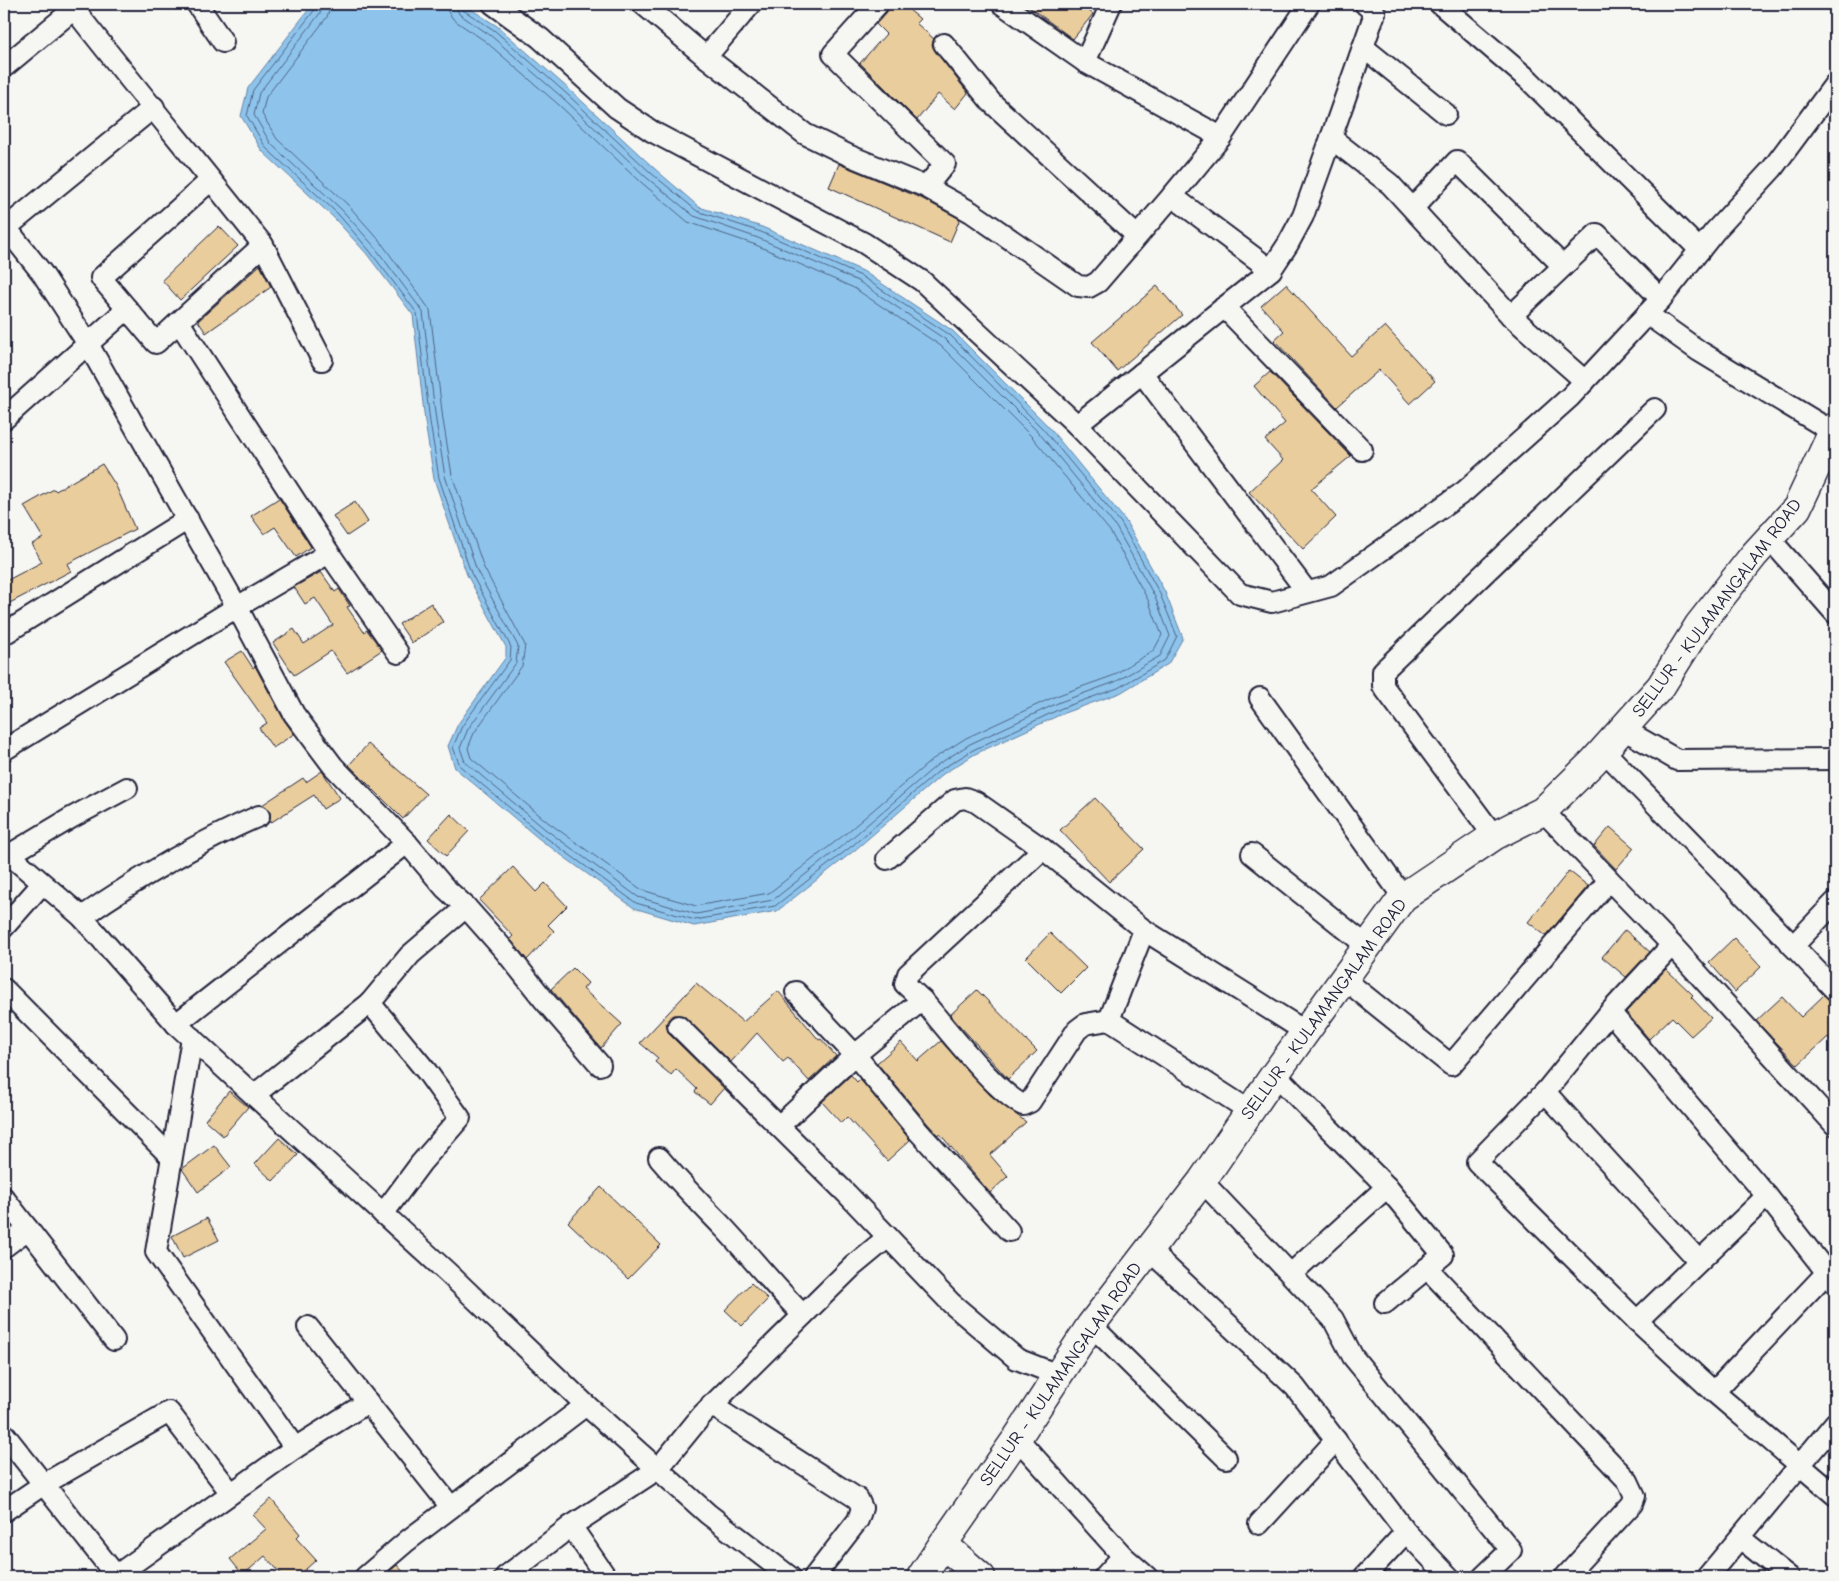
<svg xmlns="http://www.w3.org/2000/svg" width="1839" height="1581" font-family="'Comic Neue',sans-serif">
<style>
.water{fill:#8ec4ec;stroke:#6383a5}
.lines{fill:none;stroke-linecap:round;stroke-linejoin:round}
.shore{stroke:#4d6382;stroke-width:1}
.building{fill:#e9cd9d;stroke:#22223b}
.minor-casing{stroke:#22223b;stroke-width:24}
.secondary-casing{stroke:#22223b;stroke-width:31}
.primary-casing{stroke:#22223b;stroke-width:31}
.minor{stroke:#f6f6f2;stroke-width:20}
.secondary{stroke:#f6f6f2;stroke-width:28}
.primary{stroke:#f6f6f2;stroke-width:28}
.labels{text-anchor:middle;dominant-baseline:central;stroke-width:4.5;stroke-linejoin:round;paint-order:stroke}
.street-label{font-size:18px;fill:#22223b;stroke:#f6f6f2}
</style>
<rect width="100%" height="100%" fill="#f6f6f2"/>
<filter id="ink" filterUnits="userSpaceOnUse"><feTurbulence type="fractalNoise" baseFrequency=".02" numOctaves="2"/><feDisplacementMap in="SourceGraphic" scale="10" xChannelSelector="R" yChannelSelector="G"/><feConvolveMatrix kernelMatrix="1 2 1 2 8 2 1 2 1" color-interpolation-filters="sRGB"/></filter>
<g filter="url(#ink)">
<polygon class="water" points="313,4 463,4 497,26 571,91 655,169 699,207 762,227 863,271 953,331 1047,425 1125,520 1165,592 1183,638 1168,664 1120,693 1064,713 975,754 943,774 855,850 777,911 694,926 634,908 538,838 455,768 448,746 458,724 506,657 506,647 467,575 434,479 425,422 413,315 366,253 334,218 262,151 241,116 248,88"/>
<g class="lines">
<g class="shore">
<polyline points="317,4 316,8 253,90 247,116 266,148 338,214 369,250 417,313 430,422 439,478 471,573 511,647 510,660 462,726 453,747 460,766 541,834 636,903 695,920 775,906 852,846 940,770 973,750 1062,708 1118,688 1165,660 1177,636 1160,594 1121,523 1043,429 950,335 861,276 761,232 697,211 651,173 568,95 494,30 463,10 461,4"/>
<polyline points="323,4 321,12 259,93 254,115 271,144 342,210 374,246 423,312 436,421 445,476 477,571 518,646 516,663 468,729 460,748 465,762 545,829 638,897 696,914 773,900 848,841 937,765 970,744 1060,702 1115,682 1160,656 1170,636 1155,597 1116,527 1039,433 946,340 858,281 758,238 694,216 647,178 564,99 490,35 459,14 455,4"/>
<polyline points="331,4 327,17 266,97 262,114 277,139 348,205 380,241 430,310 443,420 452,475 484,568 525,645 522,666 474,733 468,748 471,758 549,823 642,890 696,906 769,893 844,835 933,759 966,738 1056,696 1112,676 1154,650 1162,635 1148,600 1110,531 1033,438 941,346 854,288 756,245 688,222 642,183 559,105 485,41 454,20 448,12 447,4"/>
</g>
</g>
<g class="building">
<polygon points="890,4 902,4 920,19 916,23 934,39 932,45 935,51 968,93 955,109 938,94 917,120 860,63 886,34 876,24 887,12"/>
<polygon points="1025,4 1080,4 1093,14 1073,39"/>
<polygon points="839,164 921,198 960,219 950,242 829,187"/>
<polygon points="219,226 238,246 180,300 162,280"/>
<polygon points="260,265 271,287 206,333 198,321"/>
<polygon points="1286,284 1351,356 1385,326 1435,381 1410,404 1379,370 1337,407 1274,340 1284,331 1261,306"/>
<polygon points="1157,286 1182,315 1117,371 1092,342"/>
<polygon points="1270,372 1351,456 1311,489 1336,517 1303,549 1249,492 1283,460 1265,440 1285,423 1254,386"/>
<polygon points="102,464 116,486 135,529 67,564 71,571 4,606 4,582 42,562 32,544 43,538 24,506 54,489 56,491"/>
<polygon points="279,498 311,547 296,557 275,527 264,534 251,516"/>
<polygon points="355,502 368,522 347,536 333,516"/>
<polygon points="321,572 335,592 339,589 350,606 347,607 364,632 367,630 382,650 347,673 331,651 294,675 273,643 294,629 304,644 333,625 315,598 305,604 294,587"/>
<polygon points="431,603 443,622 412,643 399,624"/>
<polygon points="242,651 253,668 255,666 284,720 294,734 273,748 259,728 267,723 224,662"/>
<polygon points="368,744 426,794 403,819 349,765"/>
<polygon points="322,771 340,798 323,809 314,795 270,823 270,812 262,805 303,778 306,782"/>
<polygon points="1095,798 1144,849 1109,882 1060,830"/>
<polygon points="451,814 469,831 446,856 428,839"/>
<polygon points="1610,827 1634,848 1616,869 1594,846"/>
<polygon points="513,867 536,892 545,883 567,906 548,925 554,931 527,960 510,939 513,936 479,900"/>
<polygon points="1569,871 1588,886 1546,936 1528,922"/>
<polygon points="1625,930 1650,952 1626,977 1602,957"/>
<polygon points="1050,933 1086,968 1061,993 1026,958"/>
<polygon points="1734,938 1761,967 1735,992 1709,962"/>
<polygon points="573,968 588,983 583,989 622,1024 601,1048 551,989"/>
<polygon points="1666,969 1693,995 1691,997 1711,1018 1691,1036 1672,1017 1649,1039 1626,1012"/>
<polygon points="696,983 743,1022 778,991 819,1040 821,1039 836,1056 809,1081 788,1058 783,1062 757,1033 731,1062 686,1018 674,1015 666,1023 669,1034 724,1088 710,1104 695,1092 697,1089 676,1069 671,1075 655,1062 658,1058 640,1043"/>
<polygon points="977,990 1037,1051 1008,1079 950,1015"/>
<polygon points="1824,995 1835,1002 1835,1045 1828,1037 1798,1065 1756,1021 1782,997 1801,1017"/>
<polygon points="941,1041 990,1095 1026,1122 990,1155 1008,1176 990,1193 940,1134 938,1135 927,1123 877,1063 901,1042 918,1061"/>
<polygon points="851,1075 857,1082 860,1079 910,1140 887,1161 847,1117 841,1123 822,1102"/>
<polygon points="229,1091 248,1107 223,1136 205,1120"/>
<polygon points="279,1138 298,1155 273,1181 255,1164"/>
<polygon points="214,1145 231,1167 198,1192 182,1169"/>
<polygon points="601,1187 661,1245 628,1279 568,1222"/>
<polygon points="207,1218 219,1240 183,1258 172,1236"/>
<polygon points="751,1283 768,1299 742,1326 725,1310"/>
<polygon points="271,1499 300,1534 296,1538 316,1560 297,1577 284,1577 265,1556 243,1575 230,1559 266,1529 253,1515"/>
<polygon points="397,1565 408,1577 383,1577"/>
</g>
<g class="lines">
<defs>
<g id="minor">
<path d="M70 4C133 85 199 164 263 245L156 343 101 278 211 180"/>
<polyline points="197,4 223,42"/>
<polyline points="493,4 540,38 617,108 653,132 864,243 922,281 1077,425"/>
<polyline points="643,4 706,57 751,4"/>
<polyline points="878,4 833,54 945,164 926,187"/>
<polyline points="1002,4 1085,62 1221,137"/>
<polyline points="1309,4 1221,137 1172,196 1271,270 1288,244 1303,216 1331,138 1390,184 1511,316 1597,234 1661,299 1715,231 1772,169 1835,84"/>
<polyline points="1440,4 1529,80 1700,250"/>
<polyline points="944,44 991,102 1137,236"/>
<polyline points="1363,47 1446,114"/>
<polyline points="706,57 805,134 848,155 926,187 971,212 1078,286 1089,287 1098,282 1172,196"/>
<polyline points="1085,62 1111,4"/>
<polyline points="4,67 74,9"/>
<polyline points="1331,138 1375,13 1365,4"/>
<polyline points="1413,208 1457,161 1563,266"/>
<polyline points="4,225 42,273 88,344 237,607 4,750"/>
<polyline points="6,228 154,107"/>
<polyline points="263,245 322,360"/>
<polyline points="1271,270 1077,425 1240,594 1272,602 1331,586 1465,491 1570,397 1661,299"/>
<polyline points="1224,307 1362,450"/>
<polyline points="1647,314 1699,351 1833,432"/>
<polyline points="1511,316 1585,381"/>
<polyline points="179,322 329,553 398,653"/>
<polyline points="1142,373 1307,592"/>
<polyline points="4,419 127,309"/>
<polyline points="1769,538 1835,613"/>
<polyline points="4,634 188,519"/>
<polyline points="1260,698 1403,897"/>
<polyline points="1623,729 1677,760 1835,759"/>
<polyline points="1604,751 1793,946"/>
<polyline points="1543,811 1672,945 1610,1012 1545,1092 1477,1162 1637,1321 1767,1196 1835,1283"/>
<polyline points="1494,836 1383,686 1383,671 1655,409"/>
<polyline points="407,843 445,888 466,907 505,951 544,1000 600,1065"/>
<polyline points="4,850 82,917 176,1024 448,1273 586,1405 708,1514 790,1577"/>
<polyline points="1252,854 1367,946"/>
<polyline points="9,855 71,818 127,788"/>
<polyline points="887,859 955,800 965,798 976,802 1043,849 1144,930 1306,1032"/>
<polyline points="1835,902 1793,946 1835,990"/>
<path d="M82 917C137 879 197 843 259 816"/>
<polyline points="4,927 42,884"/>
<polyline points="1144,930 1109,1020 1250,1111"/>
<polyline points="1672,945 1835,1125"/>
<polyline points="1344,979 1451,1065 1609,880"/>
<polyline points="4,989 170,1156"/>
<polyline points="796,992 855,1055 918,1131 1009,1231"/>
<polyline points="922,1000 905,984 908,974 1043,849"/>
<polyline points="1610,1012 1767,1196"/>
<polyline points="176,1024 407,843 333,766 294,714 237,607 329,553"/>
<polyline points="678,1026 847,1194 951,1303 1017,1359 1058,1375"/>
<polyline points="1275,1074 1387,1187 1443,1255 1385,1303"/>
<polyline points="1545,1092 1699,1261"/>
<polyline points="254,1095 370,1003"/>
<path d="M779 1126 855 1055 922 1000C945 1026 994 1091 1023 1105L1030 1102 1077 1030 1085 1024 1109 1020"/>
<path d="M659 1158C680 1183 702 1205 725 1229 751 1257 775 1287 803 1315"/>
<polyline points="1202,1181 1333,1319 1353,1357 1511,1550 1483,1577"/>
<polyline points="4,1198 114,1340"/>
<polyline points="383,1214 421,1163 460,1118 427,1072 370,1003 410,955 466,907"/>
<polyline points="4,1247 28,1229"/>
<polyline points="1148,1249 1295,1387 1406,1532 1449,1577"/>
<polyline points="1427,1268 1628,1481 1635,1496 1632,1504 1565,1577"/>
<polyline points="1291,1274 1387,1187"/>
<polyline points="1637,1321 1714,1392 1835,1495"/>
<polyline points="1091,1325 1226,1458"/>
<polyline points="308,1327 451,1507"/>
<polyline points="1714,1392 1835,1264"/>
<polyline points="711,1405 858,1499 862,1508 858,1520 814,1577"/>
<polyline points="4,1434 117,1577"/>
<polyline points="1017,1438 1123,1556"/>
<polyline points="295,1448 368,1402"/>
<polyline points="4,1511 44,1484 169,1412 231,1493"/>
<polyline points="1259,1524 1336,1440"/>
<polyline points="571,1526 606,1577"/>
<polyline points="1740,1538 1789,1577"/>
<polyline points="114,1577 295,1448 156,1252 192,1038"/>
<polyline points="365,1577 407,1541 586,1405"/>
<polyline points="505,1577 571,1526 658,1469 702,1415 853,1266 888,1237"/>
<polyline points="1104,1577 1123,1556 1147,1577"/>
<polyline points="1364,1577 1406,1532"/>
<polyline points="1707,1577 1835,1423"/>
</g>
<polyline id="secondary" points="943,1544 1017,1438 1091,1325 1202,1181 1275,1074 1403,897 1494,836 1543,811 1593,762 1661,686 1699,625 1754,555 1797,508 1835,427"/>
<polyline id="primary" points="921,1577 943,1544 981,1577"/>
</defs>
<use href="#minor" class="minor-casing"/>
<use href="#secondary" class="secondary-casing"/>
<use href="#primary" class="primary-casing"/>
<use href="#minor" class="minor"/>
<use href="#secondary" class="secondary"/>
<use href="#primary" class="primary"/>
</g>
</g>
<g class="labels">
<g class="street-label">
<text transform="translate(1717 608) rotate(-53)">SELLUR - KULAMANGALAM ROAD</text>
<text transform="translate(1324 1009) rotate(-54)">SELLUR - KULAMANGALAM ROAD</text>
<text transform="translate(1061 1374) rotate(-55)">SELLUR - KULAMANGALAM ROAD</text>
</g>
</g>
<rect width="1839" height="1581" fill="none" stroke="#f6f6f2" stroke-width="20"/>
<rect x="10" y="10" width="1819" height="1561" fill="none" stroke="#22223b" stroke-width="2" filter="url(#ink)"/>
</svg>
